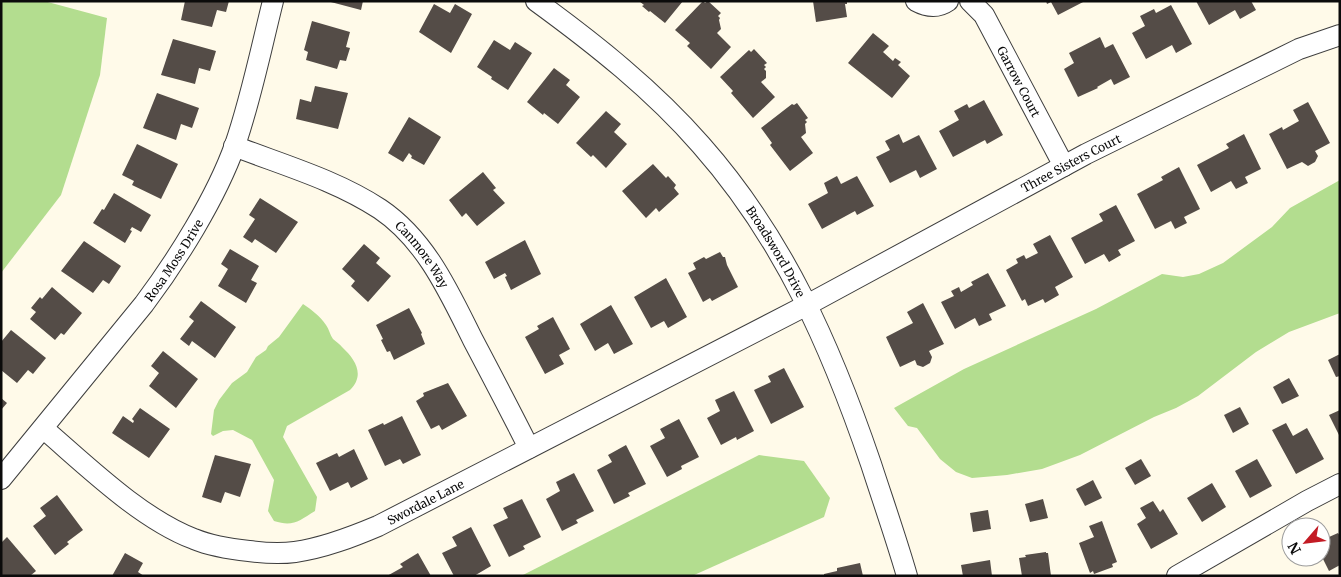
<svg xmlns="http://www.w3.org/2000/svg" width="1341" height="577" font-family="Merriweather,serif">
<style>
.forest{fill:#b3dd8f}
.building{fill:#544c47}
.lines{fill:none;stroke-linecap:round;stroke-linejoin:round}
.street-casing{stroke:#3e3e3e;stroke-width:22}
.street{stroke:#fff;stroke-width:20}
.labels{text-anchor:middle;dominant-baseline:central;stroke-width:5;stroke-linejoin:round;paint-order:stroke}
.street-label{font-size:12px;fill:#0b0b0b;stroke:#fff}
</style>
<rect width="100%" height="100%" fill="#fffae9"/>
<g class="forest">
<polygon points="1,1 44,1 107,18 100,75 61,195 1,273"/>
<polygon points="1340,180 1340,313 1289,332 1256,352 1198,396 1176,408 1154,417 1080,455 1042,469 1007,475 972,478 956,472 940,459 917,428 908,426 894,408 964,369 1096,309 1162,274 1183,277 1199,274 1223,263 1272,227 1290,208"/>
<path d="M303 304C312 310 320 316 326 325 329 329 330 335 333 339 336 342 340 344 342 347 356 360 365 375 350 390L287 426 283 437 317 497 315 511C299 521 293 527 274 521L268 511 274 480 252 440 233 430 223 431 213 436 211 434 214 410 219 400 232 383 247 372 256 357 266 350 268 346 279 337Z"/>
<polygon points="759,455 804,461 830,498 824,517 692,576 521,576"/>
</g>
<g class="building">
<polygon points="185,1 229,1 226,12 217,10 212,27 181,20"/>
<polygon points="327,1 363,1 361,10"/>
<polygon points="639,1 683,1 665,23 650,11 649,12 642,6 644,5"/>
<polygon points="703,1 705,3 708,1 721,13 718,16 720,18 719,20 721,29 717,33 731,47 711,69 687,46 690,43 675,30"/>
<polygon points="813,1 847,1 847,4 845,4 847,17 816,22"/>
<polygon points="1046,1 1085,1 1058,15 1051,2 1047,4"/>
<polygon points="1196,1 1251,1 1256,10 1240,19 1235,10 1209,25"/>
<polygon points="434,4 450,13 455,4 472,14 451,53 419,32"/>
<polygon points="1171,5 1192,44 1176,53 1172,45 1146,59 1132,33 1145,26 1140,16 1154,9 1156,13"/>
<polygon points="312,21 350,32 346,47 350,48 346,61 340,60 337,69 306,60 308,52 304,50"/>
<polygon points="873,33 889,46 883,52 893,61 895,58 901,62 898,65 910,76 892,98 848,63"/>
<polygon points="1100,37 1105,48 1113,44 1130,77 1114,85 1111,79 1097,87 1098,88 1078,97 1064,69 1074,63 1069,53"/>
<polygon points="173,39 216,51 210,71 199,68 195,84 161,75"/>
<polygon points="494,40 510,50 515,42 532,53 508,90 491,79 492,77 477,67"/>
<polygon points="754,49 767,63 764,65 766,67 764,69 766,71 766,78 761,82 775,97 753,118 731,93 733,91 720,77 749,50 751,52"/>
<polygon points="554,68 570,80 566,85 580,97 558,124 544,113 543,115 527,102"/>
<polygon points="315,86 348,93 338,129 296,119 300,99 311,102"/>
<polygon points="157,93 199,108 192,128 181,124 176,140 143,128"/>
<polygon points="984,100 1003,135 987,144 985,140 953,157 939,131 959,120 954,111 967,104 969,108"/>
<polygon points="1308,102 1330,143 1315,151 1318,156 1315,162 1308,166 1302,162 1287,169 1269,134 1282,127 1283,130 1299,121 1293,110"/>
<polygon points="797,103 808,118 805,120 807,122 805,124 806,133 801,137 813,153 790,171 770,145 772,143 761,128 792,104 794,105"/>
<polygon points="606,111 621,124 614,132 627,144 606,168 593,155 591,157 576,143"/>
<polygon points="409,117 441,137 424,165 411,158 412,156 409,153 403,162 388,153"/>
<polygon points="899,134 903,143 919,135 937,169 920,178 916,170 890,183 876,157 890,150 885,141"/>
<polygon points="1244,134 1261,169 1245,177 1248,183 1236,189 1231,181 1211,192 1197,165 1229,148 1226,144"/>
<polygon points="137,144 178,164 161,199 132,185 134,181 122,175"/>
<polygon points="653,164 666,178 668,176 676,185 674,188 679,194 659,212 656,208 646,218 622,191"/>
<polygon points="1179,167 1200,209 1184,217 1187,223 1175,229 1171,221 1155,229 1137,194 1163,180 1161,177"/>
<polygon points="483,172 496,188 493,190 505,203 477,226 466,213 462,217 449,200"/>
<polygon points="837,176 841,184 857,176 874,206 857,215 855,211 822,229 808,204 828,193 824,183"/>
<polygon points="114,193 151,215 141,232 132,227 130,230 132,231 125,243 93,223 102,209 104,210"/>
<polygon points="260,198 298,222 276,253 255,239 252,243 243,237 255,219 249,215"/>
<polygon points="1116,205 1135,241 1118,250 1121,255 1109,262 1104,254 1085,264 1071,238 1103,221 1099,214"/>
<polygon points="1050,235 1073,277 1055,287 1059,295 1045,303 1043,299 1028,306 1025,299 1022,301 1006,270 1018,263 1016,259 1024,255 1026,259 1038,253 1033,244"/>
<polygon points="525,240 541,274 511,290 505,277 507,276 505,273 494,279 485,262"/>
<polygon points="84,241 121,266 109,284 103,280 93,293 61,271"/>
<polygon points="364,244 380,258 376,263 391,276 368,302 351,286 355,281 342,269"/>
<polygon points="230,249 259,266 251,280 257,283 246,303 218,286 228,269 221,264"/>
<polygon points="720,252 723,257 725,257 727,265 738,287 712,301 710,298 703,302 688,273 696,269 693,263 704,257 706,259"/>
<polygon points="988,273 1006,306 989,314 992,320 979,326 975,318 955,329 941,302 954,296 951,291 959,287 961,292 973,285 971,282"/>
<polygon points="666,278 687,317 668,328 664,321 651,328 634,297"/>
<polygon points="52,287 82,313 64,335 61,333 55,340 30,319 36,312 31,308 40,297 42,299"/>
<polygon points="201,301 236,327 215,358 192,341 189,346 180,339 194,321 189,317"/>
<polygon points="923,303 944,344 929,351 932,357 930,363 923,367 917,365 915,360 900,367 886,337 913,323 907,312"/>
<polygon points="611,305 633,344 614,354 608,343 595,351 580,324"/>
<polygon points="409,308 422,333 421,334 425,344 394,360 390,351 387,352 381,340 383,339 376,325"/>
<polygon points="553,317 570,349 559,355 564,364 545,374 525,337 539,329 537,326"/>
<polygon points="11,330 46,358 33,374 28,370 17,383 1,370 1,342"/>
<polygon points="163,351 198,379 176,408 149,386 159,373 151,366"/>
<polygon points="1340,354 1340,376 1336,377 1328,360"/>
<polygon points="784,368 804,407 771,424 754,390 771,382 768,376"/>
<polygon points="1289,378 1299,396 1282,404 1273,387"/>
<polygon points="448,383 467,416 442,430 439,425 431,429 416,401 424,396 423,393"/>
<polygon points="734,391 754,431 737,440 736,437 721,445 707,418 720,411 715,400"/>
<polygon points="1,398 7,403 1,410"/>
<polygon points="1240,407 1249,424 1233,433 1224,415"/>
<polygon points="140,408 170,429 149,458 112,433 123,416 133,423 134,421 132,419"/>
<polygon points="1340,410 1340,437 1329,415"/>
<polygon points="402,416 421,455 403,464 400,459 385,466 368,430 383,423 384,425"/>
<polygon points="679,419 699,457 681,466 682,469 667,477 650,446 665,438 660,429"/>
<polygon points="1286,423 1293,436 1307,428 1324,459 1296,474 1272,430"/>
<polygon points="626,445 646,484 628,493 630,496 614,504 597,470 612,462 608,455"/>
<polygon points="354,449 368,479 351,488 348,482 330,491 316,463 337,453 339,457"/>
<polygon points="215,455 251,464 240,497 225,492 221,503 202,497"/>
<polygon points="1141,459 1151,476 1135,485 1125,468"/>
<polygon points="1257,459 1272,486 1250,498 1235,471"/>
<polygon points="574,473 594,511 576,520 578,523 562,531 546,499 560,491 556,482"/>
<polygon points="1093,480 1102,498 1085,506 1076,489"/>
<polygon points="1212,483 1226,507 1202,522 1187,498"/>
<polygon points="57,495 83,530 67,542 69,544 55,555 33,526 46,516 40,508"/>
<polygon points="522,499 541,537 523,546 525,549 509,557 493,525 508,518 503,508"/>
<polygon points="1043,499 1048,518 1030,522 1025,504"/>
<polygon points="1153,501 1160,512 1163,509 1178,534 1151,549 1137,524 1146,518 1140,508"/>
<polygon points="988,510 991,529 973,532 970,513"/>
<polygon points="1102,521 1117,562 1112,564 1113,567 1094,574 1093,571 1090,573 1079,543 1094,537 1089,526"/>
<polygon points="471,527 491,566 474,576 454,576 442,553 457,546 452,537"/>
<polygon points="1326,532 1329,537 1338,533 1340,536 1340,565 1329,571 1321,555 1321,535"/>
<polygon points="7,537 36,571 30,576 1,576 1,543"/>
<polygon points="1046,552 1046,553 1048,553 1051,576 1022,576 1019,558 1026,557 1025,555"/>
<polygon points="125,553 143,563 138,572 144,576 112,576"/>
<polygon points="418,553 431,576 387,576 403,567 400,564"/>
<polygon points="990,560 992,576 963,576 961,565"/>
<polygon points="860,563 863,576 824,576 824,574 837,571 837,568"/>
</g>
<g class="lines">
<defs>
<g id="street">
<path id="s1" d="M536 1C595 44 653 90 701 145 784 239 831 347 871 464 883 501 896 538 907 576"/>
<path d="M916 1C927 7 938 8 948 1"/>
<path id="s2" d="M970 1 984 15 1064 166"/>
<path id="s3" d="M234 146C283 165 336 180 380 209 426 240 449 292 473 340 492 376 511 412 529 448"/>
<path id="s4" d="M44 429C87 466 141 519 194 539 211 546 230 549 249 551 264 553 280 554 295 552 324 548 352 537 378 526L807 305 1086 154 1299 49 1340 35"/>
<path id="s5" d="M1 479 144 304C177 260 216 198 235 145 251 99 261 49 273 1"/>
<polyline points="1177,576 1307,501 1340,484"/>
</g>
</defs>
<use href="#street" class="street-casing"/>
<use href="#street" class="street"/>
</g>
<g class="labels">
<g class="street-label">
<text stroke="none"><textPath href="#s2" startOffset="95">Garrow Court</textPath></text>
<text stroke="none"><textPath href="#s4" startOffset="1159">Three Sisters Court</textPath></text>
<text stroke="none"><textPath href="#s1" startOffset="350">Broadsword Drive</textPath></text>
<text stroke="none"><textPath href="#s3" startOffset="222">Canmore Way</textPath></text>
<text stroke="none"><textPath href="#s5" startOffset="279">Rosa Moss Drive</textPath></text>
<text stroke="none"><textPath href="#s4" startOffset="430">Swordale Lane</textPath></text>
</g>
</g>
<rect width="1341" height="577" fill="none" stroke="#0b0b0b" stroke-width="5"/>
<g transform="translate(1306 542) rotate(242)"><circle r="24" fill="#ffffff" stroke="#9d9d9d"/>
<path d="M0-4L9 19L0 12L-9 19Z" fill="#c31b24"/>
<text y="-8" font-size="14" font-weight="bold" text-anchor="middle" fill="#0b0b0b">N</text>
</g>
</svg>
